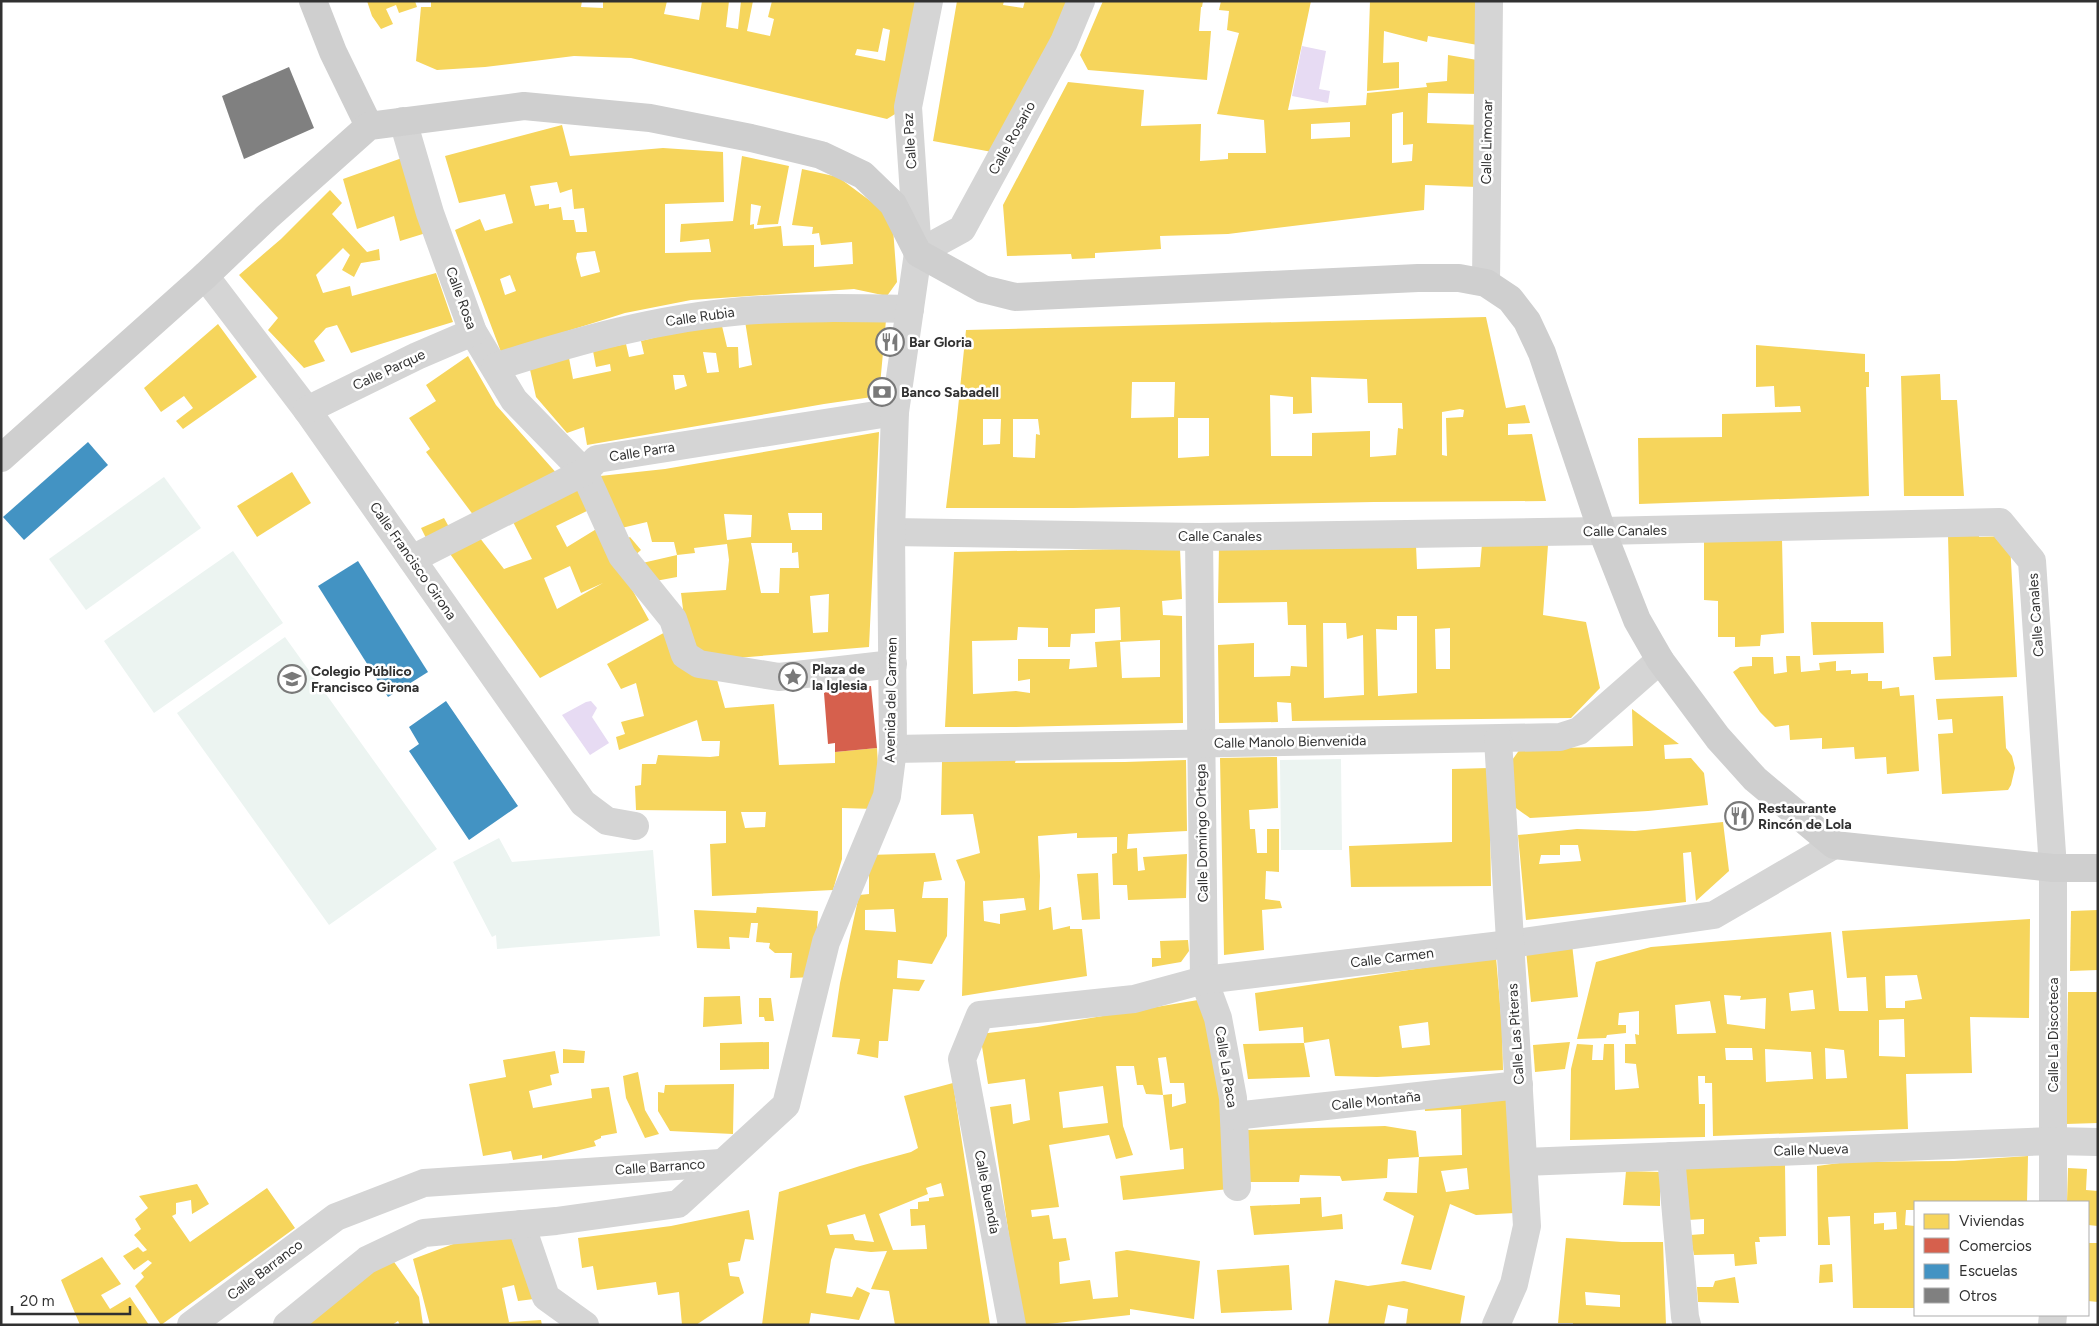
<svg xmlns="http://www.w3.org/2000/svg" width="2099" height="1326" font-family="Figtree,sans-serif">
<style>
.green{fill:#ecf4f1}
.water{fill:#e7dbf3}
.homes{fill:#f6d55c;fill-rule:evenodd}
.shops{fill:#d6604d}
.schools{fill:#4393c3}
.building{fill:#808080}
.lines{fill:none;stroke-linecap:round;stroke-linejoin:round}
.street{stroke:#d5d5d5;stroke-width:28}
.secondary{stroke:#cfcfcf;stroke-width:28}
.labels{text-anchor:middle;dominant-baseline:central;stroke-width:5;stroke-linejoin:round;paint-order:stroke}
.street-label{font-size:14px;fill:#313131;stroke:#fff}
.poi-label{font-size:14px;font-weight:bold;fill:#313131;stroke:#fff;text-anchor:start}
</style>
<rect width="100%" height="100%" fill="#fff"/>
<g class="green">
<polygon points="164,477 201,528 86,610 49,559"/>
<polygon points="233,551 283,623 154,713 104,641"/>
<polygon points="285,637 437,849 329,925 177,713"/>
<polygon points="1341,759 1342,850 1281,850 1280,760"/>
<polygon points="499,838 512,862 653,850 660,936 497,949 496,935 492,937 453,862"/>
</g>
<g class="water">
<polygon points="1302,46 1326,51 1319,89 1330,91 1328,103 1292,96"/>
<polygon points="591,701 597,708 592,717 609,743 590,755 562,715 586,702"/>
</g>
<g class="homes">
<polygon points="367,1 415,1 417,7 399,13 396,5 386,9 393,24 381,29 372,16"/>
<path d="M431 1H582L581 7 603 8V1H667L664 14 699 20 702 1H729L726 27 738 29 741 1H753L747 31 770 36 774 19 768 17 772 1H920L900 111 887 119 631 58 574 56 485 67 437 70 416 61 421 7H431ZM883 28 890 30 885 61 855 55 857 49 878 52Z"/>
<polygon points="957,1 1004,1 1003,5 1023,8 1025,1 1067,1 1063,15 992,152 933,141"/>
<polygon points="1103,1 1203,1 1202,7 1201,7 1199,31 1211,31 1207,80 1088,70 1080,55"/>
<path d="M1221 1H1311L1288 110 1366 105 1367 93 1427 87 1426 83 1447 81 1448 55 1483 61 1480 94 1428 93 1427 123 1480 125 1477 187 1425 185 1424 210 1228 234 1160 236 1161 249 1095 253V258L1072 259 1071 254 1007 256 1003 205 1068 82 1144 90 1141 126 1201 124 1200 161 1228 159V153H1266L1264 120 1217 114 1239 33 1227 30 1229 11 1219 10ZM1403 112V145L1413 144 1412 161 1392 163V114ZM1350 122V137L1311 139V124Z"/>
<polygon points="1370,1 1485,1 1483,46 1428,36 1427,42 1384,31 1383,63 1399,62 1399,88 1367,91"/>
<path d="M562 125 570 156 663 148 723 152 724 202 665 204V253L711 252 709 239 680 242 681 224 733 221 742 156 789 166 778 224 757 225 761 206 751 204 750 225 754 224V229L781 226 783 246 814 245V267L853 264 852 242 821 245 819 233 812 234 813 227 792 225 802 169 838 177 884 211 893 228 897 282 887 296 854 289 691 300 625 313 501 352 455 230 480 219 485 231 513 223 505 194 459 203 445 156ZM557 182 560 193 572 189 574 209 584 208 587 232H576L574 220H563L561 207 549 209V204L535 206 530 186ZM595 251 600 272 581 277 576 258 577 253ZM510 275 516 291 505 295 500 279Z"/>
<polygon points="402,158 426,233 400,241 394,216 357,229 343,179"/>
<polygon points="330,190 342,203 332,214 367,252 379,249 380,260 361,263 354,277 342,270 350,255 343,248 316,275 323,293 350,286 352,296 436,273 453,322 351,353 337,325 326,328 314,341 325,361 304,368 268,330 278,318 239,275 281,239"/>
<path d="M1486 317 1506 408 1525 405 1530 423 1508 424V435L1532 434 1546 501 1374 502 1073 508H946L957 418 966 330ZM1311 377 1367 379 1368 403H1402L1403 429 1398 428 1396 455 1370 457V431L1312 433V456H1271L1270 395 1293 397V414L1312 413ZM1132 382H1175L1174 417 1131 418ZM1460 409 1464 410 1463 417 1446 418 1447 456 1442 455V412ZM1178 418H1209V456L1178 458ZM983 419H1001L1000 444 983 445ZM1013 419H1038L1040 435 1036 434 1035 458 1013 457Z"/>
<path d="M886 320 879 396 824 404 587 445 584 427 567 433 536 397 529 365 569 358 573 379 611 371 610 364 596 367 593 351 626 344 629 357 644 354 641 341 677 332 722 326 727 347H738L739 368 752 365 745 321ZM703 352 716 353 719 372 707 373ZM673 375H684L687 386 675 390Z"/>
<polygon points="218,324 257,377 183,429 176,421 193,408 184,396 161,412 144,388"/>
<polygon points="1756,345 1865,354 1865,372 1869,372 1869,387 1866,387 1869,496 1639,504 1638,438 1722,437 1722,414 1801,412 1800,406 1775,407 1774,386 1756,387"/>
<polygon points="468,356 496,405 559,476 474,516 426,452 430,449 409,418 436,401 426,385"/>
<polygon points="1940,374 1941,400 1957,400 1964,496 1904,496 1901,376"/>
<path d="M879 432 869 647 699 661 686 633 681 593 726 590 729 560 727 544 694 548 695 553 677 555V577L650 582 638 564 677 555 674 542H652L647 522 613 530 600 476 665 469ZM788 513H822V530H791ZM724 514 752 515 751 537 727 540ZM751 543H792V553L798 552 799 568H780L779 593H761ZM829 594 828 632 813 633 810 596Z"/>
<polygon points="292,472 311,503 257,537 237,506"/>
<path d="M579 486 589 510 556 526 567 547 598 528 649 620 540 678 445 547 476 533 504 569 532 559 511 518ZM570 566 581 593 603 583 557 609 544 578Z"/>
<polygon points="444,518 449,527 426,538 421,528"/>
<polygon points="1979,534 1979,537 2007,536 2010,542 2017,677 1935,680 1933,657 1951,656 1948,535"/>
<polygon points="630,537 641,550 633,557 621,542"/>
<polygon points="1782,539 1784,633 1761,635 1760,646 1735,647 1735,637 1718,637 1718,601 1704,600 1704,541"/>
<path d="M1482 544 1548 545 1543 615 1586 622 1600 688 1571 718 1292 721 1291 703 1277 702 1278 722 1219 723 1218 645 1254 643V677L1290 676 1291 666 1307 667 1306 625H1288L1287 602 1218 603 1219 545H1416L1417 569 1480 567ZM1397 616H1417V693L1378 696 1376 629 1397 630ZM1323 623H1346L1347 639 1363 635 1364 695 1324 698ZM1450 628V669H1436L1435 629Z"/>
<path d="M1180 548 1182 599 1162 601 1163 615 1182 616 1183 723 1015 727H945L954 552ZM1120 607 1121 640 1095 642 1097 667 1069 669 1070 659H1018V681L1030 679V693L1016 691 973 694 972 641 1017 640 1018 627 1048 628V647H1070L1071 634 1095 633V609ZM1160 640V677L1122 678 1120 642Z"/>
<polygon points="1811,622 1883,622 1884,653 1813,655"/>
<path d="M669 630 714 669 725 708 774 704 779 765 835 763V752L877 748 878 765 874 809 842 808V859L833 890 712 896 710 844 726 843V811L636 810 635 786 641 785 642 764H656L658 755 710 757 719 756 720 741H702L697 720 619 750 616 737 625 734 621 722 644 716 636 683 621 689 607 664ZM741 812H766L765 827 745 828Z"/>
<polygon points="1786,656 1800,656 1801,672 1820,670 1819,663 1836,661 1836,671 1851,670 1851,674 1868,673 1868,681 1882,681 1882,689 1899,687 1900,696 1914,695 1919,771 1887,774 1886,757 1855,759 1854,747 1822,749 1822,738 1790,740 1789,725 1775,727 1760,712 1733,672 1740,667 1752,666 1752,657 1773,657 1774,674 1787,672"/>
<polygon points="2003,696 2006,748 2012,756 2015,768 2011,785 2008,790 1942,794 1938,734 1953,733 1952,719 1938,720 1936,699"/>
<polygon points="1632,709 1679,744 1664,745 1665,759 1691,758 1704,773 1708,805 1648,811 1530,818 1513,806 1510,763 1520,749 1633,746"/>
<polygon points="1277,757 1278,808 1249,810 1250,829 1255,829 1257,853 1267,853 1267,829 1279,829 1279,872 1266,871 1265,899 1280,901 1282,908 1262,910 1264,950 1224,955 1220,758"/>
<path d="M1016 759 1015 763 1125 762 1186 760 1187 831 1128 834 1127 849 1137 848 1138 871 1145 870 1143 857 1187 854 1186 898 1128 900 1127 885H1113L1112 854 1117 853V837L1077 838V833L1038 836 1040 876 1039 910 1051 907 1053 930 1070 926V929H1082L1087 976 962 996 965 882 956 860 980 853 973 814 941 815 942 761ZM1024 898 1026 910 1000 914V924L984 921 983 901Z"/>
<polygon points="1489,768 1491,886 1351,887 1349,846 1452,842 1452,769"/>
<path d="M1723 822 1729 871 1696 901 1691 852 1683 853 1686 902 1526 920 1518 835 1577 829 1635 831ZM1560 845H1578L1581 861 1539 864 1541 855H1560Z"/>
<path d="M935 853 942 880 924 882 922 898H948L947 936 932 964 898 960 897 978 925 980 919 991 893 989 888 1041H879L878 1058 857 1054 860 1039 832 1037 840 983 859 895 869 894V855ZM894 909 896 932 865 930V910Z"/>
<polygon points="1098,873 1100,919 1082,920 1077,874"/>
<polygon points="757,907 818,911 814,977 790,978 792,953 775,953 769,948 770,943 756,942 758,923 751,923 749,938 729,937 730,949 697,948 694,910 756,913"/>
<polygon points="2098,910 2098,970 2070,971 2071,911"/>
<path d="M2030 919 2029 1018 1970 1017 1972 1073 1906 1074 1908 1129 1713 1136 1712 1083H1705V1076H1698L1699 1104H1705V1137L1570 1140 1571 1069 1577 1044 1593 1045 1592 1060H1603L1604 1044H1614L1615 1090 1639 1088 1636 1064 1625 1063V1044H1636L1635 1034 1639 1035V1011L1619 1013 1618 1025H1626V1033L1607 1035 1606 1038 1577 1039 1596 962 1651 947 1831 932 1839 1011H1868L1866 977 1847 978 1842 931ZM1917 975 1922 999 1905 1001V1008H1886L1885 976ZM1813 990 1815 1009 1791 1011 1789 993ZM1724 995 1741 996 1740 1000 1766 998 1765 1029 1727 1024ZM1710 1001 1716 1033 1677 1034 1675 1005ZM1904 1019 1905 1057 1879 1056V1020ZM1725 1048H1752L1753 1060H1726ZM1825 1048 1844 1050 1847 1078 1826 1079ZM1765 1049 1811 1052 1813 1079 1766 1082Z"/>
<polygon points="1188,940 1189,951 1181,962 1152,967 1152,958 1161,958 1160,941"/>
<polygon points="1572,944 1578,997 1531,1002 1526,950"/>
<path d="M1496 957 1502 1027 1503 1070 1377 1077 1335 1076 1329 1039 1304 1043 1310 1077 1248 1079 1243 1044 1304 1043 1303 1027 1259 1031 1255 993ZM1428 1022 1430 1045 1402 1048 1399 1026Z"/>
<polygon points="2068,992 2098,992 2098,1123 2066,1124"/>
<polygon points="740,996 742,1024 703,1027 704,997"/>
<polygon points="759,998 771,998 774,1021 765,1021 764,1017 759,1017"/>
<path d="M1210 998 1229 1189 1123 1200 1120 1176 1184 1169 1183 1148 1170 1150 1163 1095 1172 1094V1107L1186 1103 1184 1083H1170L1166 1057 1158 1058 1163 1095 1146 1094 1143 1085H1137L1134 1066H1116L1123 1126 1133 1155 1116 1159 1109 1135 1049 1145 1059 1207 1031 1210 1032 1217 1049 1215 1053 1239 1066 1238 1070 1260 1059 1262 1060 1284 1090 1280 1093 1299 1118 1297 1115 1252 1127 1250 1200 1261 1194 1319 1130 1309V1315L1039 1325H1022L990 1107 1011 1104 1013 1124 1030 1120 1025 1079 988 1084 980 1034 1037 1027ZM1103 1086 1108 1123 1063 1128 1059 1092Z"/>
<polygon points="769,1042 769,1069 720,1070 720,1043"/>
<polygon points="1570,1042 1565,1069 1535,1072 1533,1045"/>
<polygon points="563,1049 585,1051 584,1063 563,1063"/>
<polygon points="555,1051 559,1073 550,1075 552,1085 529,1091 533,1108 592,1098 591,1089 609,1087 617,1133 601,1136 601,1138 594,1141 596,1146 542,1159 542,1155 513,1160 511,1151 483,1156 469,1084 506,1077 503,1060"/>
<polygon points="638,1072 645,1110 659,1134 645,1138 626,1098 623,1076"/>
<path d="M953 1083 990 1325H895L889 1291 871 1289 887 1251 871 1252 835 1248 831 1260 826 1293 852 1297 857 1287 870 1293 859 1320 811 1313 809 1325H762L779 1192 860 1166 911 1152 918 1148 904 1096ZM941 1183 944 1196 929 1198V1201L918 1202V1209H910L911 1226 925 1225 927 1249 893 1250 879 1214 928 1194 926 1188ZM865 1214 874 1242 855 1240 853 1234 830 1235 827 1225Z"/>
<polygon points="734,1084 733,1134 670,1131 658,1111 658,1092 664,1093 665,1085"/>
<path d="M1510 1093 1515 1213 1476 1215 1450 1204 1431 1270 1401 1264 1414 1216 1383 1200 1386 1192 1417 1193 1419 1157 1462 1155 1461 1109 1425 1111 1424 1096ZM1467 1168 1469 1189 1446 1192 1441 1171Z"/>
<polygon points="1385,1126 1416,1131 1419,1157 1388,1159 1387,1178 1342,1181 1340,1176 1300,1175 1299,1182 1248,1182 1247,1130"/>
<path d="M2028 1156 2027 1202H1915V1210H1906L1905 1225 1915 1226V1308H1853L1850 1216 1828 1217 1830 1245H1818L1817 1166 1847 1162 1954 1161ZM1896 1212 1897 1229 1884 1230V1223L1874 1224V1213Z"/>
<polygon points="1785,1165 1786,1236 1759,1237 1760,1242 1755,1242 1757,1264 1735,1266 1734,1254 1694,1255 1690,1235 1704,1234 1704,1219 1688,1220 1682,1168"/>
<polygon points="2068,1168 2087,1169 2086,1190 2098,1191 2098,1226 2088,1225 2088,1202 2067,1202"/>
<polygon points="1626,1171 1660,1172 1660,1206 1623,1205"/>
<polygon points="197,1184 209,1204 192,1214 191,1200 176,1203 176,1214 172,1216 190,1242 267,1188 295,1228 161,1325 135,1286 144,1277 141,1273 152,1263 148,1260 134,1270 123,1256 138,1247 143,1252 147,1250 134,1235 141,1229 135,1219 148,1208 139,1196"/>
<polygon points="1321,1197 1322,1217 1342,1214 1343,1229 1254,1235 1250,1206 1300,1204 1300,1198"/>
<polygon points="749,1210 754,1240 745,1239 740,1261 728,1263 730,1276 739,1277 744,1293 696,1325 682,1325 679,1292 658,1295 656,1282 597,1290 593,1266 582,1268 578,1238 671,1226"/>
<polygon points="513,1229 534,1299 518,1301 514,1285 502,1288 509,1322 541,1320 542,1325 430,1325 413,1259 464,1240"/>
<path d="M1566 1238 1622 1242H1663L1666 1325H1573V1323H1558ZM1585 1292 1620 1295V1307L1586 1305Z"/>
<polygon points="2088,1243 2098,1243 2098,1302 2088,1301"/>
<polygon points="102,1257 121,1284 101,1295 110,1309 130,1297 149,1325 80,1325 61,1280"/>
<polygon points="392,1259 419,1297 423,1325 400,1325 398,1321 392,1325 296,1325"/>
<polygon points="1832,1264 1833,1282 1819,1283 1820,1265"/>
<polygon points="1289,1265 1292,1310 1221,1313 1217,1270"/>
<polygon points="1735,1277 1739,1303 1698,1302 1697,1287 1713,1287 1715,1281"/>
<polygon points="1335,1280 1368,1286 1404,1281 1465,1296 1460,1325 1406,1325 1408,1309 1388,1305 1384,1325 1328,1325"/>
</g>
<polygon class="shops" points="871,686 877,748 835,752 835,743 828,744 824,693 830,690"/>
<g class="schools">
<polygon points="88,442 108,465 24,540 3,517"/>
<polygon points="358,561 428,672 388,697 318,586"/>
<polygon points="446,701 518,806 469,840 409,751 419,744 409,727"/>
</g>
<polygon class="building" points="289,67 314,128 244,159 222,96"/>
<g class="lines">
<g class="street">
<polyline points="403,121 430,213 473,332 514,400 584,472 622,556 673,619 685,655 699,664 779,677 893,664"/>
<polyline points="918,253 962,229 1064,42 1081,1"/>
<polyline points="205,276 307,410 583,803 607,821 635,826"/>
<polyline points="1486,283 1489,1"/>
<path d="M495 367C576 341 658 318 743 311 799 307 854 308 910 309"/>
<polyline points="307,410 417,356 473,332"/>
<polyline points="891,532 1199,537 1602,531 2000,522 2032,561 2053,868 2053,1202"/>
<polyline points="1199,537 1204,980 1218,1018 1233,1098 1237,1187"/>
<polyline points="412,559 584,472 597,459 895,412"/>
<polyline points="893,749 1560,737 1579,731 1660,660"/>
<polyline points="1234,1116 1519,1085"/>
<polyline points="1671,1156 1685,1317 1687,1325"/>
<polyline points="1524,1162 2053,1141 2098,1142"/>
<polyline points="521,1224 546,1297 585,1325"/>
<polyline points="191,1325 336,1217 424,1183 721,1163"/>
<polyline points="287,1325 367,1260 424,1233 556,1221 678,1204 786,1105 826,942 887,796 893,749 891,532 895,412 918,253 908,107 929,1"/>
<polyline points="1012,1325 962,1059 980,1015 1134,999 1204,980 1510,944 1714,915 1834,845"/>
<polyline points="1496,1325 1514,1284 1527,1226 1498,739"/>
<polyline points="2052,1325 2053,1315"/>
</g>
<g class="secondary">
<polyline points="313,1 333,52 369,126"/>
<polyline points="1,458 205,276 267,217 369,126 524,106 650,118 751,138 821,155 863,175 893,204 918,253 983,289 1015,297 1418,278 1459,278 1486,283 1510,299 1527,321 1542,353 1602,531 1637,620 1660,660 1718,738 1755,779 1834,845 2053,868 2098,868"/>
</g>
</g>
<defs>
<symbol id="restaurant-ring" viewBox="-11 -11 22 22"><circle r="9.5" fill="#fff" stroke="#797979" stroke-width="1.5"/><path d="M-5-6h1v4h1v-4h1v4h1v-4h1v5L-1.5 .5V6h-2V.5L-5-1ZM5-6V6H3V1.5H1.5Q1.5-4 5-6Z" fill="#797979"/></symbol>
<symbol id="bank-ring" viewBox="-11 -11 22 22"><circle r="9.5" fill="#fff" stroke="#797979" stroke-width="1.5"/><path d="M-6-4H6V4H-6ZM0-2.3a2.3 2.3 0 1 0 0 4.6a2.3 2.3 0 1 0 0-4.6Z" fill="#797979"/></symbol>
<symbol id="sight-ring" viewBox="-11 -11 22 22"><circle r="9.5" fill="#fff" stroke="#797979" stroke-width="1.5"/><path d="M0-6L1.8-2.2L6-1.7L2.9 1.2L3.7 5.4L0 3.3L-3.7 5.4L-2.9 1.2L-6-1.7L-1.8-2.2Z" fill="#797979"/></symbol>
<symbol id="school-ring" viewBox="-11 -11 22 22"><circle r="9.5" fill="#fff" stroke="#797979" stroke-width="1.5"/><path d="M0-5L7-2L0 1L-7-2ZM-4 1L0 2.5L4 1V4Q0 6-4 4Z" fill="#797979"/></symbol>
</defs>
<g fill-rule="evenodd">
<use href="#restaurant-ring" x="874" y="326" width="32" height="32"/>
<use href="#bank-ring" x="866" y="376" width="32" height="32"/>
<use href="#sight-ring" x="777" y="661" width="32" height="32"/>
<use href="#school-ring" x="276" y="663" width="32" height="32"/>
<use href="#restaurant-ring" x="1723" y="800" width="32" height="32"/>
</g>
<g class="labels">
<g class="street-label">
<text transform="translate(1012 138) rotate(-61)">Calle Rosario</text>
<text transform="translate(910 141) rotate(-94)">Calle Paz</text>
<text transform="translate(1487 142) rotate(-89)">Calle Limonar</text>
<text transform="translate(461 298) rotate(70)">Calle Rosa</text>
<text transform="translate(700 317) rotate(-8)">Calle Rubia</text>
<text transform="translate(389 370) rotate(-25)">Calle Parque</text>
<text transform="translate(642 452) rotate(-9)">Calle Parra</text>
<text transform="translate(1625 531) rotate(-1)">Calle Canales</text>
<text x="1220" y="536">Calle Canales</text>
<text transform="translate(413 561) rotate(55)">Calle Francisco Girona</text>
<text transform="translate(2036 615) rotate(-94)">Calle Canales</text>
<text transform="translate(891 700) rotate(-89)">Avenida del Carmen</text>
<text transform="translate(1290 742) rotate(-1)">Calle Manolo Bienvenida</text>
<text transform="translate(1202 833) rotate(-91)">Calle Domingo Ortega</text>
<text transform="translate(1392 958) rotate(-7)">Calle Carmen</text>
<text transform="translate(1516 1034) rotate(-94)">Calle Las Piteras</text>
<text transform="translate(2053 1035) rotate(-90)">Calle La Discoteca</text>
<text transform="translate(1226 1067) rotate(81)">Calle La Paca</text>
<text transform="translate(1376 1101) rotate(-6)">Calle Montaña</text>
<text transform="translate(1811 1150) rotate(-2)">Calle Nueva</text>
<text transform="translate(660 1167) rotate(-4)">Calle Barranco</text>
<text transform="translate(987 1192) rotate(79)">Calle Buendía</text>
<text transform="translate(265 1270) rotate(-37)">Calle Barranco</text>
</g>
<g class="poi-label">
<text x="909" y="342">Bar Gloria</text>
<text x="901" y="392">Banco Sabadell</text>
<text x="812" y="669">Plaza de<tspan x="812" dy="16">la Iglesia</tspan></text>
<text x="311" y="671">Colegio Público<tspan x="311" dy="16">Francisco Girona</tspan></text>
<text x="1758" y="808">Restaurante<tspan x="1758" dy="16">Rincón de Lola</tspan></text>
</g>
</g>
<rect width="2099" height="1326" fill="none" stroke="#313131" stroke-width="5"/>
<rect x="1914" y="1201" width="175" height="115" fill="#ffffff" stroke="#adadad"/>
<rect x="1924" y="1214" width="25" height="15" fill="#f6d55c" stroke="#adadad"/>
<text x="1959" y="1226" font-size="15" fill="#313131">Viviendas</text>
<rect x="1924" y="1238" width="25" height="15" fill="#d6604d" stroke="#adadad"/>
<text x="1959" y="1251" font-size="15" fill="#313131">Comercios</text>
<rect x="1924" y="1264" width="25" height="15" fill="#4393c3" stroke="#adadad"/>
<text x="1959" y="1276" font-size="15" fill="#313131">Escuelas</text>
<rect x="1924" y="1288" width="25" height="15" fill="#808080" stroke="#adadad"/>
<text x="1959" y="1301" font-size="15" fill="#313131">Otros</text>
<path d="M12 1306v8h118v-8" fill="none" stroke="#313131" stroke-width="2.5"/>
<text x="20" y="1306" font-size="15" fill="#313131" stroke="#ffffff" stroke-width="4" paint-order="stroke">20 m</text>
</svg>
